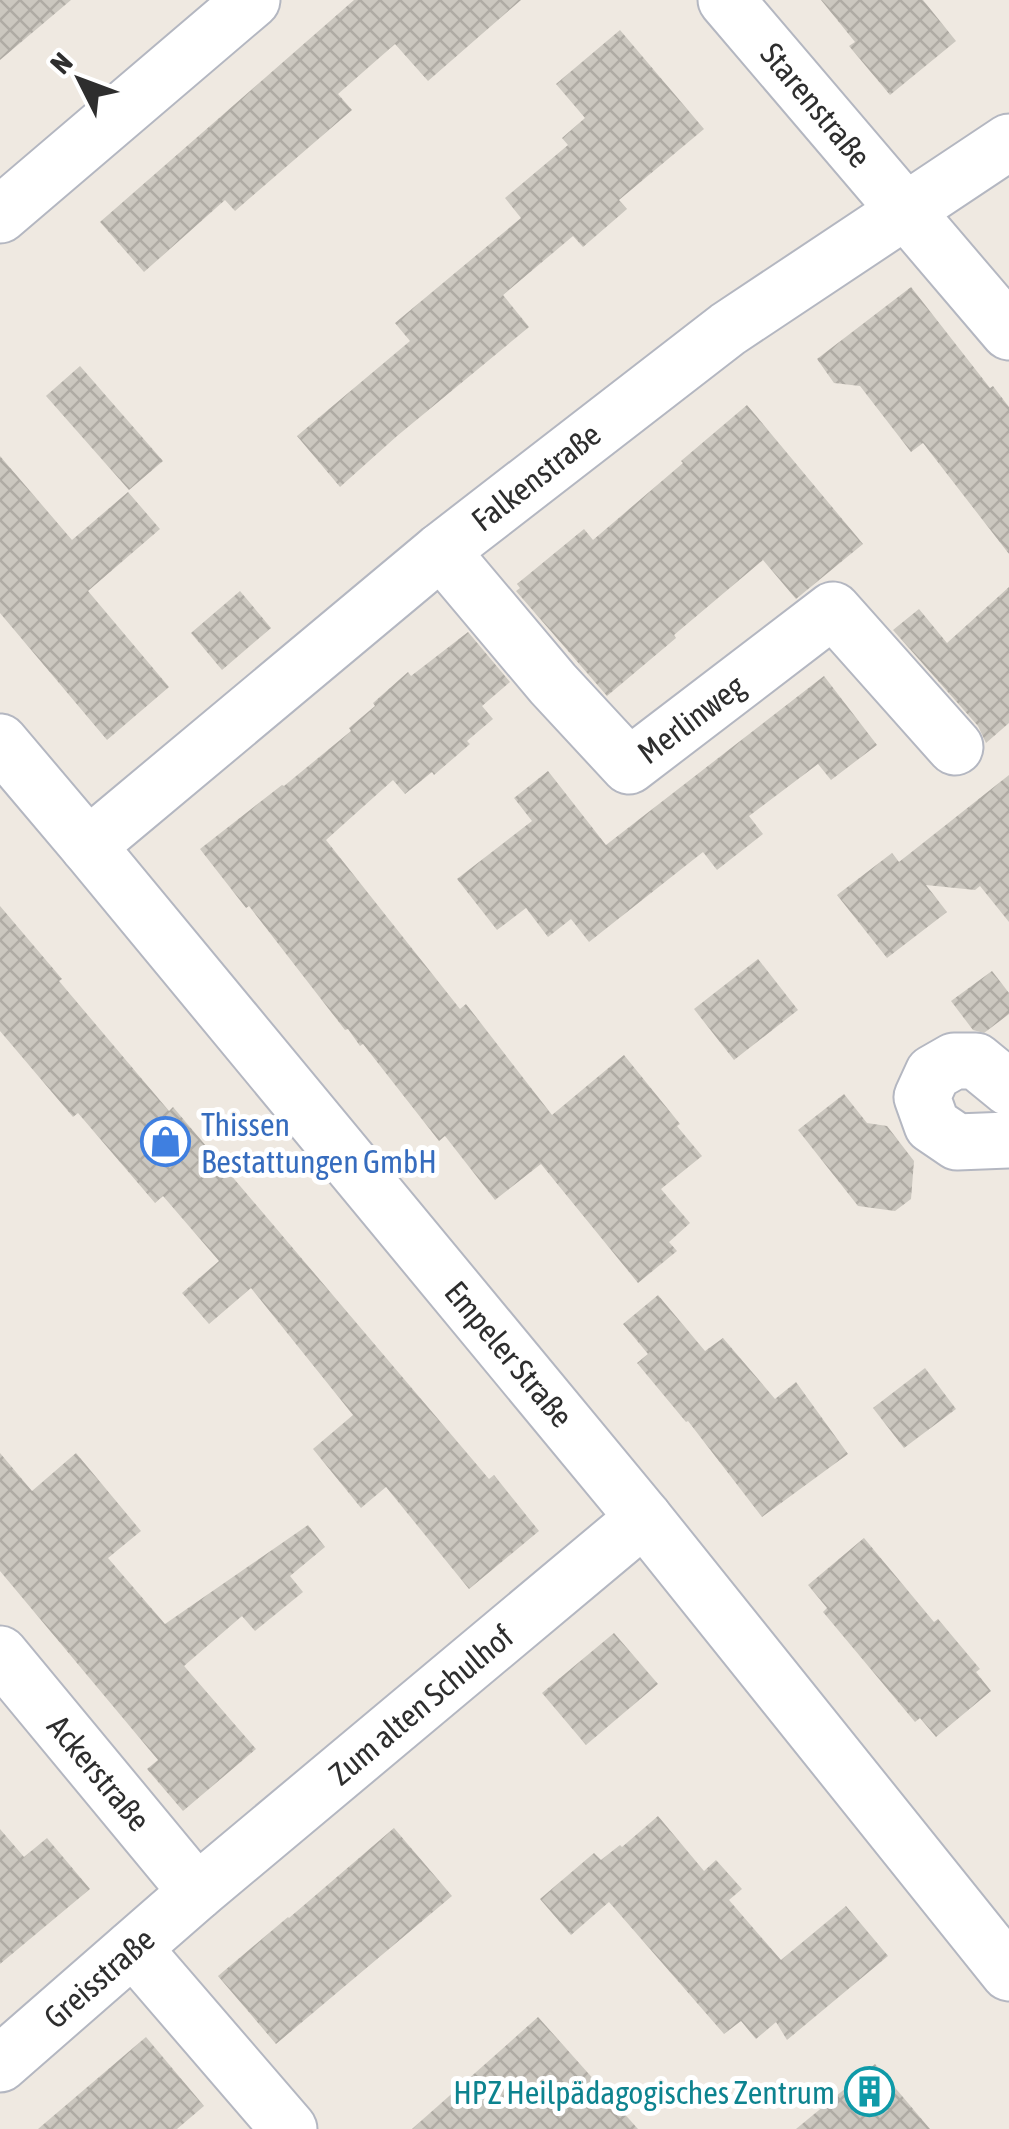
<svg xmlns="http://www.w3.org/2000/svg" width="1009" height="2129" font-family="'Asap Condensed',sans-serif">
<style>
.building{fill:url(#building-cross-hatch)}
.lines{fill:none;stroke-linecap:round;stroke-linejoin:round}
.minor-casing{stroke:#b4b7c1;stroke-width:59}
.minor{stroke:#fff;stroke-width:55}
.labels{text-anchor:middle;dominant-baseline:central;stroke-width:10;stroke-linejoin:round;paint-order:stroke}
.street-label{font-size:32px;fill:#2e2e2e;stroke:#fff}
.shop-label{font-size:32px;fill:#366cbe;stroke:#fff;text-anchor:start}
.culture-label{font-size:32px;fill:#0d838f;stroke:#fff;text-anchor:end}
</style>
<defs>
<pattern id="building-cross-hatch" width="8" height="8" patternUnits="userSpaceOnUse" patternTransform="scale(2.5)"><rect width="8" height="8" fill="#cbc7bf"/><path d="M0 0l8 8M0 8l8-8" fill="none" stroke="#afaba4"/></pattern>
</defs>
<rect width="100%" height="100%" fill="#efe9e1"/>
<g class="building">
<polygon points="0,0 71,0 0,60"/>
<polygon points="354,0 521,0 428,81 395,44 338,94 352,110 235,211 225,200 144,272 100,222"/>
<polygon points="821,0 923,0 956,41 890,95 849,46 855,42"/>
<polygon points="620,30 704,129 619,200 627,209 583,247 573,236 503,295 529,327 397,436 340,487 297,436 410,341 395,323 521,218 505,198 568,145 562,138 585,118 556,84"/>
<polygon points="911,287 990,388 993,386 1009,407 1009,554 923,443 911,452 860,386 834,383 817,359"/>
<polygon points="80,366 163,461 129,490 46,396"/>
<polygon points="747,405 863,544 796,599 763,560 674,635 676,638 607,696 516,591 520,588 517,584 584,529 593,540 683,463 681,461"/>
<polygon points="0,456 72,540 128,492 160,529 88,591 169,687 107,740 0,613"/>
<polygon points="1009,587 1009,723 986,743 978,726 893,630 919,609 947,643"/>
<polygon points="240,591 271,628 222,670 191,633"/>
<polygon points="468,632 510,682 482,706 493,719 467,741 470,744 434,775 432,772 405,794 393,780 326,840 460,1009 466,1004 552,1115 624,1055 680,1124 677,1126 702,1156 661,1189 690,1223 669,1242 677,1251 638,1283 541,1164 495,1200 445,1136 439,1141 363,1044 360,1046 348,1029 345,1030 249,906 246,908 200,849 282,785 284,786 351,731 349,728 375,706 373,703 408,672 411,676"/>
<polygon points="824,676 877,745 831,780 818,764 749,816 763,834 717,870 703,852 589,942 571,919 548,937 526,908 497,930 457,879 532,821 514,798 548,771 606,845"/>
<polygon points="1009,775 1009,922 980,886 975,890 926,885 947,912 887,958 837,895 892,853 899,862"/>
<polygon points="0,906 62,979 59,981 169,1111 173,1107 489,1479 494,1475 539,1531 469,1589 386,1487 361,1508 313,1449 353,1415 251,1288 209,1324 182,1293 219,1261 163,1196 155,1203 78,1113 73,1117 0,1031"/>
<polygon points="758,959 798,1010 734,1060 694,1009"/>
<polygon points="992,971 1009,993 1009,1014 984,1033 973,1030 951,1001"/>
<polygon points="844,1094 867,1123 887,1126 914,1161 911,1199 895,1211 858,1206 798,1130"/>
<polygon points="658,1295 705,1351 723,1338 775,1399 796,1382 848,1454 762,1517 688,1421 686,1422 637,1363 648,1354 623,1324"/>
<polygon points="925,1368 956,1409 904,1448 873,1408"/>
<polygon points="0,1453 32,1491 76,1453 141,1531 108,1558 165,1624 308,1525 325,1547 290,1576 303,1592 255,1631 242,1616 184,1666 256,1749 183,1811 147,1769 158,1760 0,1571"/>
<polygon points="864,1538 934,1622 938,1619 980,1669 976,1672 991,1691 936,1737 920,1718 915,1722 823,1612 827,1608 808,1585"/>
<polygon points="614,1633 658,1684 586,1745 542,1693"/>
<polygon points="658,1816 704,1871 716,1860 742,1889 729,1900 781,1960 846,1906 888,1956 787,2040 776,2022 756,2039 741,2021 724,2034 609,1902 571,1935 540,1899 594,1853 601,1860 620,1845 622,1847"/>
<polygon points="394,1828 452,1896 276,2044 218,1976 288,1917 289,1918"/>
<polygon points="0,1829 24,1857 47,1838 90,1889 0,1964"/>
<polygon points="538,2017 638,2129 412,2129"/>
<polygon points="146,2037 204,2106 177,2129 38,2129"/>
<polygon points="875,2064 930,2129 796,2129"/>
</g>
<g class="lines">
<defs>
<g id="minor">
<polyline points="726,0 1009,332"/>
<polyline points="0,215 252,0"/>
<polyline points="441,551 553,684 629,766 833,610 955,747"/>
<polyline points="0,742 88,846 644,1518 1009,1973"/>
<polyline points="88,846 441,551 728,329 1009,142"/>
<polyline points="1009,1088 976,1061 954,1061 933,1073 922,1097 932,1125 957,1142 1009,1140"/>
<polyline points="0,1654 197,1892"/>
<polyline points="133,1948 289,2129"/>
<polyline points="0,2064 197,1892 644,1518"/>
</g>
</defs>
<use href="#minor" class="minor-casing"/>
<use href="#minor" class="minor"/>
</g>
<defs>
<symbol id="shop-ring" viewBox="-11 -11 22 22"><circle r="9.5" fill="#fff" stroke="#3f7fe0" stroke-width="1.5"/><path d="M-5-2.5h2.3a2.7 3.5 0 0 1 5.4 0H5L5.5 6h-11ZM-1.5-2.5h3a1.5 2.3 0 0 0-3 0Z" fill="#3f7fe0"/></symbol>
<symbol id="building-ring" viewBox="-11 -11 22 22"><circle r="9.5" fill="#fff" stroke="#0f9aa8" stroke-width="1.5"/><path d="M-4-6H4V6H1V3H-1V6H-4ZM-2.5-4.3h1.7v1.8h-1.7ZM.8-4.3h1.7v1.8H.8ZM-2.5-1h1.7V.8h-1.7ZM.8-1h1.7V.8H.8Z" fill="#0f9aa8"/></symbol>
</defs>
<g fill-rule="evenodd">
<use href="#shop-ring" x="138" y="1114" width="55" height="55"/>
<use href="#building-ring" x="842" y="2064" width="55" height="55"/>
</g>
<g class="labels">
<g class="street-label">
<text transform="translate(816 105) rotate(50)">Starenstraße</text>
<text transform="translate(536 477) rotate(-38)">Falkenstraße</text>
<text transform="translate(691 719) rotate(-37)">Merlinweg</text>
<text transform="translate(509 1354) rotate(50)">Empeler Straße</text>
<text transform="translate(421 1705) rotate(-40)">Zum alten Schulhof</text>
<text transform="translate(99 1773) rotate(50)">Ackerstraße</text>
<text transform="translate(99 1978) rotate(-41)">Greisstraße</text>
</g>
<g class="shop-label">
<text x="201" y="1124">Thissen<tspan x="201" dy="37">Bestattungen GmbH</tspan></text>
</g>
<g class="culture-label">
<text x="835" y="2092">HPZ Heilpädagogisches Zentrum</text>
</g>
</g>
<g transform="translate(80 80) rotate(312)" stroke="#ffffff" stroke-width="8" paint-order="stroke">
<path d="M0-8L18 38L0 25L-18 38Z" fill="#2e2e2e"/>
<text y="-15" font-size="28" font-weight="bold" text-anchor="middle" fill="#2e2e2e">N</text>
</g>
</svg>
